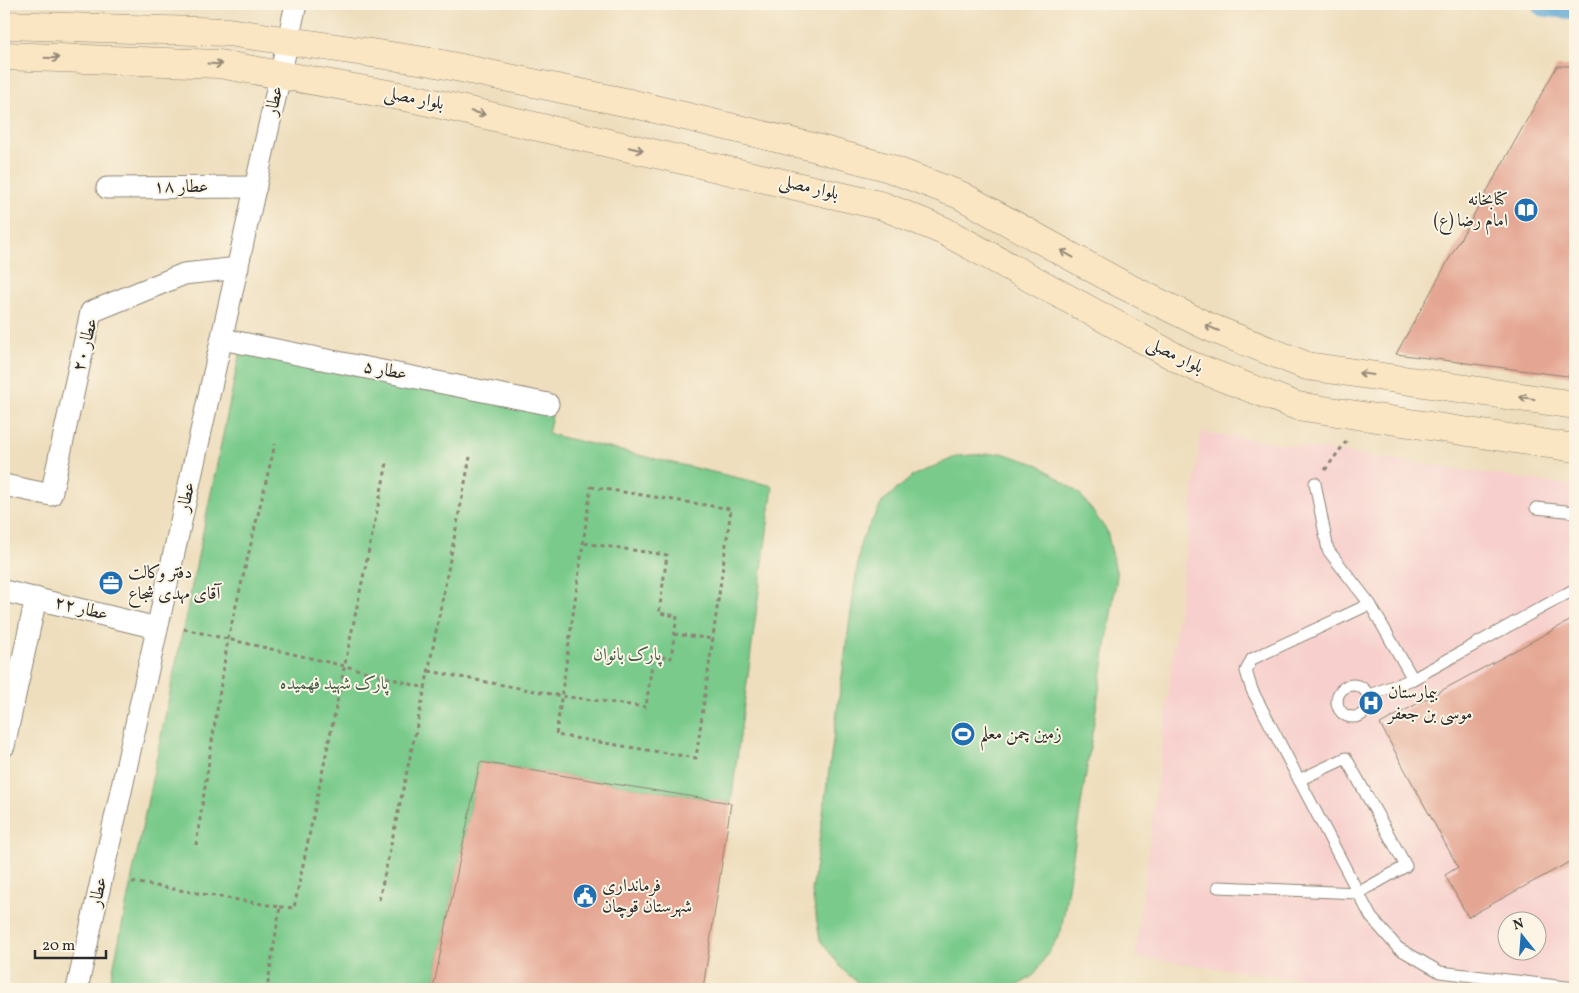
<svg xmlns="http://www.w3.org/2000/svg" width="1579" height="993" font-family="Vollkorn,Amiri,serif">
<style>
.built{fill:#f7d0cd;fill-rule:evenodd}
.green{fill:#79ca8b;stroke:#527a5b}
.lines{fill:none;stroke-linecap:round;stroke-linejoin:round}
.canal{stroke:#5aa6d3;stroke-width:25}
.building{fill:#e4a592}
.lane-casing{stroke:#8c8474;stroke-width:13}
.street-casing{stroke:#8c8474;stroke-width:23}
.secondary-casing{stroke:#8c8474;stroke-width:29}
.path{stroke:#8c8474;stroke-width:3;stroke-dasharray:4 4;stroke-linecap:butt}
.lane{stroke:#fff;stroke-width:11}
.street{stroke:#fff;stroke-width:21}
.secondary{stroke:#fbe6c3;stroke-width:28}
.oneway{stroke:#938877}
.labels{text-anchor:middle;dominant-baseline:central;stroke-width:4;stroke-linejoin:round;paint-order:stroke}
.street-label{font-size:18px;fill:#2b2b2b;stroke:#fcf5e5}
.poi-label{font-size:18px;fill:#2b2b2b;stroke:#fcf5e5;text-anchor:start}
.park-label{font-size:18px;fill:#425b48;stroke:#fcf5e5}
</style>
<rect width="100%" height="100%" fill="#fcf5e5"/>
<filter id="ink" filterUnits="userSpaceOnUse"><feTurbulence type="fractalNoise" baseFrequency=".02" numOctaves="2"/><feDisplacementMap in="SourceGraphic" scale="10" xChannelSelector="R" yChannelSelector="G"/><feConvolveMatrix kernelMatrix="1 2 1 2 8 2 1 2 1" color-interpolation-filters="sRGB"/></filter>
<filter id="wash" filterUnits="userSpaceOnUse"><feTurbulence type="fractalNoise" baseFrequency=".0096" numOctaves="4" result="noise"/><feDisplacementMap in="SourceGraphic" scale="20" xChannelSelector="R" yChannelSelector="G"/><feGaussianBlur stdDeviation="1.12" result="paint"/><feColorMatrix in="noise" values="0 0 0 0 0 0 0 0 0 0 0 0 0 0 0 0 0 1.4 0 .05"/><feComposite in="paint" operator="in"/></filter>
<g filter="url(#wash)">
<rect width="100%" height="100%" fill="#eedebd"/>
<path class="built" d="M1201 432 1575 486V989H1373L1135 957ZM1506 920H1536V950H1506Z"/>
<g class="green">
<polygon points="240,352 552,415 548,434 773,486 731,803 480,762 433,989 109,989"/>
<polygon points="1002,453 1039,465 1080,494 1107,531 1117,576 1061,932 1034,975 1013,989 865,989 843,970 820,940 812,892 861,540 883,501 914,475 958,456"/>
</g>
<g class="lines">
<polyline class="canal" points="1544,4 1575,7"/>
</g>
<g id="blocks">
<g class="building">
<polygon points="1557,66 1575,66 1575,377 1396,354"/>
<polygon points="1575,618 1575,859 1468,917 1445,875 1458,867 1380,724"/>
<polygon points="480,762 731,803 703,989 433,989"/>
</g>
</g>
</g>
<g filter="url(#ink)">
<use href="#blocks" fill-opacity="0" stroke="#8c8474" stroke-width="1"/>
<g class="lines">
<defs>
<g id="lane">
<polyline points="1315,483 1328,550 1370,604 1413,679 1575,589"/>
<polyline points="1536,508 1575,512"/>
<polyline points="1370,604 1252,659 1246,671 1252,690 1371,917 1398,948 1440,972 1575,988"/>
<circle cx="1353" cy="701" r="16"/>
<polyline points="1369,695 1413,679"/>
<polyline points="1218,887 1358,893 1406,866 1346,758 1299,780"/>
</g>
<g id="street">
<polyline points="107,188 256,187"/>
<polyline points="222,339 548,404"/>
<polyline points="4,485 51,495 91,312 184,274 238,268"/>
<polyline points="4,591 157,628"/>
<polyline points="4,746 36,598"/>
<polyline points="77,989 296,4"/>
</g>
<g id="secondary">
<polyline points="4,25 228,32 432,62 634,104 809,146 886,167 960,195 1121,284 1209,327 1307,366 1575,405"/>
<polyline points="4,56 219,64 416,99 883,206 944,231 1190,365 1297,406 1575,448"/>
</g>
</defs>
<use href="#lane" class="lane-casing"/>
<use href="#street" class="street-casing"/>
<use href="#secondary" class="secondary-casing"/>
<g class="path">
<polyline points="1325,470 1348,439"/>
<polygon points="591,487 731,509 696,758 556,735"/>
<polyline points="184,629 345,666 425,688 470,457"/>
<polyline points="674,634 713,639"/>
<polyline points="429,671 561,696 646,707 653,656 671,658 677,616 659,613 667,555 583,543"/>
<polyline points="196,845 228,639 275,444"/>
<polyline points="132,882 280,907 267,989"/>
<polyline points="379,900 425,688"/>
<polyline points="280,907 294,908 387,463"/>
</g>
<use href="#lane" class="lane"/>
<use href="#street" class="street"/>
<use href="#secondary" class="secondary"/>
</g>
<defs><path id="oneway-shaft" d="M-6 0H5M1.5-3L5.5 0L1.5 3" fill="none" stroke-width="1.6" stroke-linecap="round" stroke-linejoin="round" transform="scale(1.25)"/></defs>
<g class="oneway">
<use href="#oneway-shaft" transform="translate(52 58) rotate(2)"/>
<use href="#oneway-shaft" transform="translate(215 64) rotate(4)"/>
<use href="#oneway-shaft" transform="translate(478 113) rotate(13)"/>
<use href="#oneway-shaft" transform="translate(636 149) rotate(13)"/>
<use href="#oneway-shaft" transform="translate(1067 254) rotate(-151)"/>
<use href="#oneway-shaft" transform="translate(1212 328) rotate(-157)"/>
<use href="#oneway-shaft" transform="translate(1366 374) rotate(-172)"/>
<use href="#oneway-shaft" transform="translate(1527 398) rotate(-172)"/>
</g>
</g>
<defs>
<symbol id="library-disc" viewBox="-11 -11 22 22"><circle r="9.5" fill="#1f6fb2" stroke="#fcf5e5"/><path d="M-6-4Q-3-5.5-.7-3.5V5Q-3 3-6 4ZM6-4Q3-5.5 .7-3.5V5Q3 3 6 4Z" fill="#fff"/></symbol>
<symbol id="office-disc" viewBox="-11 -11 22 22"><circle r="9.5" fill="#1f6fb2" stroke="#fcf5e5"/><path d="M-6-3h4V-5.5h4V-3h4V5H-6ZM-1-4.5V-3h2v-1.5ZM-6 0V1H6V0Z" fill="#fff"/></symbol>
<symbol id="hospital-disc" viewBox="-11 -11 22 22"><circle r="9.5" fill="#1f6fb2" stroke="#fcf5e5"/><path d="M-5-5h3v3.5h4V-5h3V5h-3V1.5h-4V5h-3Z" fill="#fff"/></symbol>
<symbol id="stadium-disc" viewBox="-11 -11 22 22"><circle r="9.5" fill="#1f6fb2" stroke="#fcf5e5"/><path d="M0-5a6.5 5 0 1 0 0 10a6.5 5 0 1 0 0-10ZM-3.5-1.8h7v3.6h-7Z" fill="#fff"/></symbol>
<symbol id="civic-disc" viewBox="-11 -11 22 22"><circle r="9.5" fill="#1f6fb2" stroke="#fcf5e5"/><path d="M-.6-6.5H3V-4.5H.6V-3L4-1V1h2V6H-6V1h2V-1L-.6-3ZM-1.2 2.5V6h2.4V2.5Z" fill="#fff"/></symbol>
</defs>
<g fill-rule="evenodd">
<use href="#library-disc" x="1512" y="196" width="28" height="28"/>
<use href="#office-disc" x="97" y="569" width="28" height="28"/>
<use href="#hospital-disc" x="1357" y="689" width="28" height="28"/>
<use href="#stadium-disc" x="949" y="720" width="28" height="28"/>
<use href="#civic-disc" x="571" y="882" width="28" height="28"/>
</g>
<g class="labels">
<g class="street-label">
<text transform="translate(414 99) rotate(11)">بلوار مصلی</text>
<text transform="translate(275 101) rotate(-77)">عطار</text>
<text x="181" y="187">عطار ۱۸</text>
<text transform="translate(809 188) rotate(13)">بلوار مصلی</text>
<text transform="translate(86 345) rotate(-75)">عطار ۲۰</text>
<text transform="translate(1175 356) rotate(26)">بلوار مصلی</text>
<text transform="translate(385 371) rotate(11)">عطار ۵</text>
<text transform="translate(187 497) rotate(-77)">عطار</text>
<text transform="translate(81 609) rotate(14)">عطار ۲۲</text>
<text transform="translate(99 892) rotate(-77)">عطار</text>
</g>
<g class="poi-label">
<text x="1508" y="200" text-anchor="end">کتابخانه<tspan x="1508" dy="21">امام رضا (ع)</tspan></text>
<text x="128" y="573">دفتر وکالت<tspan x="128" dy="21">آقای مهدی شجاع</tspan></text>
<text x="1388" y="693">بیمارستان<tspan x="1388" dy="21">موسی بن جعفر</tspan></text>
<text x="980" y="734">زمین چمن معلم</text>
<text x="602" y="886">فرمانداری<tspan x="602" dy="21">شهرستان قوچان</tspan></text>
</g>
<g class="park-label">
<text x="627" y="655">پارک بانوان</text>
<text x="334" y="684">پارک شهید فهمیده</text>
</g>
</g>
<rect width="1579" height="993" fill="none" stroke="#fcf5e5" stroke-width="20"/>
<g transform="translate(1522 936) rotate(343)"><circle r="24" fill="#fcf5e5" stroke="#a8a49b"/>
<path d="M0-4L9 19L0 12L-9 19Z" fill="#1f6fb2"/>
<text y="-8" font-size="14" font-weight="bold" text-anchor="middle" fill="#2b2b2b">N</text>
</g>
<path d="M35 950v8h71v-8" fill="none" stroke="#2b2b2b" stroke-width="2.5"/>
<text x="42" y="950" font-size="15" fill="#2b2b2b" stroke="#fcf5e5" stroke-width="4" paint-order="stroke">20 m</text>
</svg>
